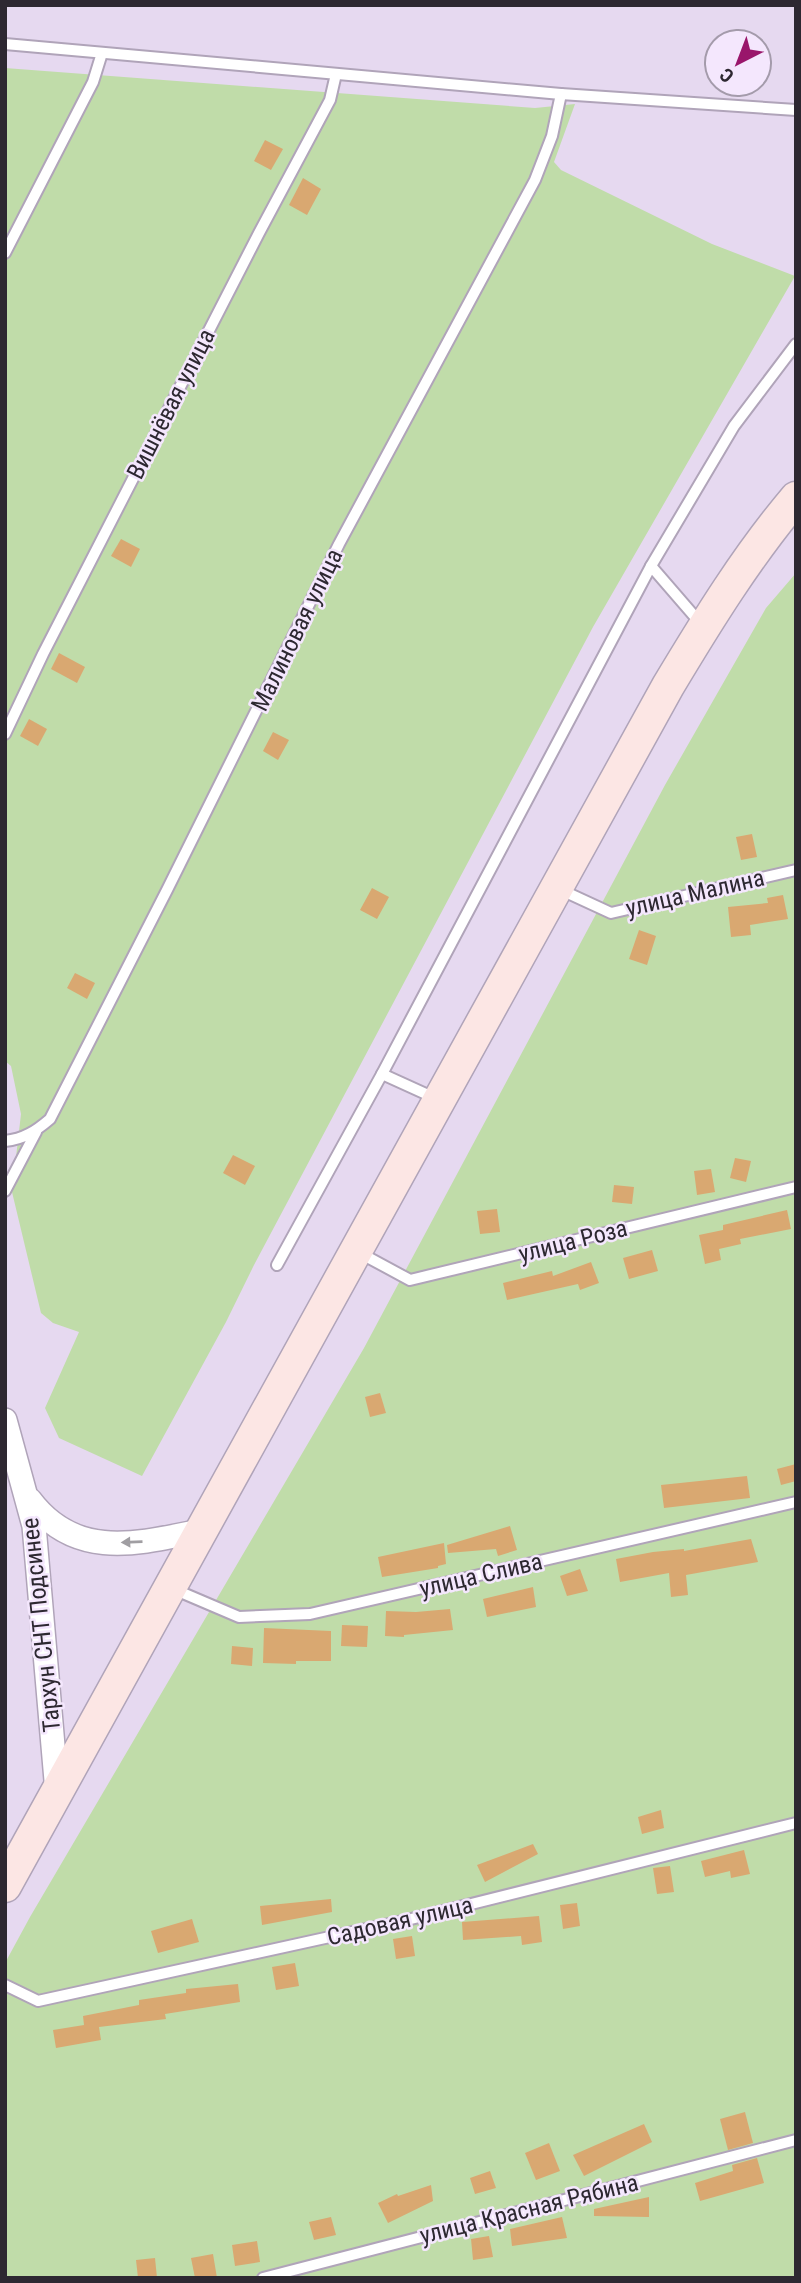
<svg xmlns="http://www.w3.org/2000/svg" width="801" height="2283" font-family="'Roboto Condensed',sans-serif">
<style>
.green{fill:#c0dca9}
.building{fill:#d9a871}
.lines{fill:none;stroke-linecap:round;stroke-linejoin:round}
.lane-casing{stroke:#b0a4b9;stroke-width:14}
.street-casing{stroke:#b0a4b9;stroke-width:26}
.secondary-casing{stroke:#b0a4b9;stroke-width:35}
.lane{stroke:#fff;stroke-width:10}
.street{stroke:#fff;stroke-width:23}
.secondary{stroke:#fce6e4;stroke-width:32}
.oneway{fill:#a09ea2}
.labels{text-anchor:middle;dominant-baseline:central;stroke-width:5;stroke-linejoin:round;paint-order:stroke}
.street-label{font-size:24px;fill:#2d2831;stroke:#f4e7fd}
</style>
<rect width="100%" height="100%" fill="#e6d9f0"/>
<g class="green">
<polygon points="5,68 535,108 575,104 554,162 561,170 712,244 795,276 593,627 254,1265 226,1322 142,1476 59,1438 45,1408 79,1332 53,1323 41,1313 12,1192 21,1114 11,1066 5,1061"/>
<polygon points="796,573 796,2278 5,2278 5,1963 30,1917 364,1348 665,785 766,608"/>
</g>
<g class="building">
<polygon points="265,140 283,149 271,170 254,161"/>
<polygon points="303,178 321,189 307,215 289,205"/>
<polygon points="121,539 140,549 131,567 111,556"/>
<polygon points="59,653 85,667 77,683 51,669"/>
<polygon points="29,719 47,729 38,746 20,736"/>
<polygon points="273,732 289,740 278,760 263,751"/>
<polygon points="752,834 757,857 741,860 736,837"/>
<polygon points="372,888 389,897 377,919 360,910"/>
<polygon points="783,895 788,919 750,925 751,935 731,937 728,907 768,903 767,898"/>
<polygon points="639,930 656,936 647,965 629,959"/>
<polygon points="75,973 95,983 87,999 67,988"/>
<polygon points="233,1155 255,1166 245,1185 223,1173"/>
<polygon points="735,1158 751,1161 746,1182 730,1178"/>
<polygon points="711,1169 715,1192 697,1195 694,1171"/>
<polygon points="614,1185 634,1187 632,1204 612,1202"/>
<polygon points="497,1209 500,1232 480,1234 477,1211"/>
<polygon points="787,1210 791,1229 740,1239 741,1244 719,1249 721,1260 705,1264 699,1235 723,1230 723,1225"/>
<polygon points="652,1250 658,1271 629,1279 623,1258"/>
<polygon points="591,1262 599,1283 580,1290 578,1284 507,1300 503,1283 552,1271 553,1276"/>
<polygon points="380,1393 386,1413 370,1417 365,1397"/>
<polygon points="796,1464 796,1481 781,1485 777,1469"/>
<polygon points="747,1476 750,1498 664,1508 661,1485"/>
<polygon points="510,1526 517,1550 498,1556 496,1549 448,1553 447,1545"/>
<polygon points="751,1539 758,1562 686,1575 688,1595 671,1597 669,1573 620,1582 616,1559 653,1552 684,1549 684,1551"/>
<polygon points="444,1543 446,1564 438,1566 438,1568 382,1577 378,1557"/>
<polygon points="580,1569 588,1591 567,1596 560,1576"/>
<polygon points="533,1587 536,1607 487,1617 483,1599"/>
<polygon points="450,1609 453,1630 404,1635 404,1637 385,1636 386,1611 416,1612"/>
<polygon points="342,1625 368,1626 367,1647 341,1646"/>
<polygon points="264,1628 331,1631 331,1661 296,1661 296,1664 263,1663"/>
<polygon points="232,1646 253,1648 252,1666 231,1664"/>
<polygon points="661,1810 664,1828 642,1834 638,1817"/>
<polygon points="533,1844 538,1854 485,1882 477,1865"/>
<polygon points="744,1850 750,1874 731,1878 730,1871 705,1877 701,1861"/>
<polygon points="670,1866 674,1892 657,1894 653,1868"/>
<polygon points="331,1899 332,1912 262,1925 260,1906"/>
<polygon points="577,1903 580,1926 563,1929 560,1905"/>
<polygon points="539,1916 542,1942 522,1945 521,1936 463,1940 462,1922"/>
<polygon points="192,1919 199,1942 158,1953 151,1931"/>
<polygon points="412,1936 415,1956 396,1959 393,1939"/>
<polygon points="295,1963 299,1986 276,1990 272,1967"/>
<polygon points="238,1984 240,2002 165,2014 166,2019 99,2027 101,2040 56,2048 53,2030 84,2025 83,2016 139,2005 139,2000 186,1993 186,1989"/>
<polygon points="745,2112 753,2143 728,2150 720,2119"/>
<polygon points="644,2124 652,2142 584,2176 573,2155"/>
<polygon points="549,2143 560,2171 536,2180 525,2153"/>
<polygon points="757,2158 764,2183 700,2201 695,2183 733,2171 732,2165"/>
<polygon points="490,2171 496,2188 475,2194 470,2178"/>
<polygon points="431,2185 433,2201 388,2223 378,2203 397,2194 398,2196"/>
<polygon points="649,2197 649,2217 594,2216 594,2209"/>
<polygon points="331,2217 336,2235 314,2240 309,2222"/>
<polygon points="562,2217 567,2238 512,2246 510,2229"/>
<polygon points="489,2236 493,2257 473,2260 471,2239"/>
<polygon points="257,2241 260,2262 235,2266 232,2245"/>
<polygon points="213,2254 217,2278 195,2278 191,2258"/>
<polygon points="155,2258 157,2278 138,2278 136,2260"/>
</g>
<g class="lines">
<defs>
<g id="lane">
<polyline points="5,44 561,94 796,110"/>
<polyline points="5,253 93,82 102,53"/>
<polyline points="702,625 651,566 734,426 796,344"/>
<polyline points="5,734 43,654 259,233 330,100 336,74"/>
<polyline points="559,889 611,913 796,870"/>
<polyline points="382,1074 437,1099"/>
<path d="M5 1141C24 1139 36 1131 50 1119L167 890 339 544 535 180 552 136 561 94"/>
<polyline points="5,1191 36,1132"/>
<polyline points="358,1252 410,1280 796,1187"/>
<polyline points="277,1265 382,1074 651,566"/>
<polyline points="171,1588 239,1617 310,1614 796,1502"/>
<polyline points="5,1985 38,2001 407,1920 796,1823"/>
<polyline points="263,2278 796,2140"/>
</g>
<g id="street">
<polyline points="5,1420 34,1526 57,1792"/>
<path d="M30 1500C75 1560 136 1544 200 1531"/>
</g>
<path id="secondary" d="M5 1886 668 686C707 621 747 556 796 498"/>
</defs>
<use href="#lane" class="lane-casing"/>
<use href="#street" class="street-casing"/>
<use href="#secondary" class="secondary-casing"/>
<use href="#lane" class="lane"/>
<use href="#street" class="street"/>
<use href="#secondary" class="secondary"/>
</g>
<defs><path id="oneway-solid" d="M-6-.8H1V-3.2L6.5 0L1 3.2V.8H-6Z" transform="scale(1.75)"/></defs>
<use class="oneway" href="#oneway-solid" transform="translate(132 1542) rotate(178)"/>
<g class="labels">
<g class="street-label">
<text transform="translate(171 404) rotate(-63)">Вишнёвая улица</text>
<text transform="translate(297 630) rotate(-64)">Малиновая улица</text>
<text transform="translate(695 893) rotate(-13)">улица Малина</text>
<text transform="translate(573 1241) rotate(-14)">улица Роза</text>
<text transform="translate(481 1575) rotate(-13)">улица Слива</text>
<text transform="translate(41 1625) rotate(-96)">Тархун СНТ Подсинее</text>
<text transform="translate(400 1921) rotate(-13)">Садовая улица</text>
<text transform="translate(529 2209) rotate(-14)">улица Красная Рябина</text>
</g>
</g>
<rect width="801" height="2283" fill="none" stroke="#2d2831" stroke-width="14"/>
<g transform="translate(738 63) rotate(222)"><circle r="33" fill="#f4e7fd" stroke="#a49bab" stroke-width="2"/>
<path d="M0-5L12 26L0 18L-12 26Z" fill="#99166b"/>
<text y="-10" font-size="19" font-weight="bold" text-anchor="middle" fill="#2d2831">С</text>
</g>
</svg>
